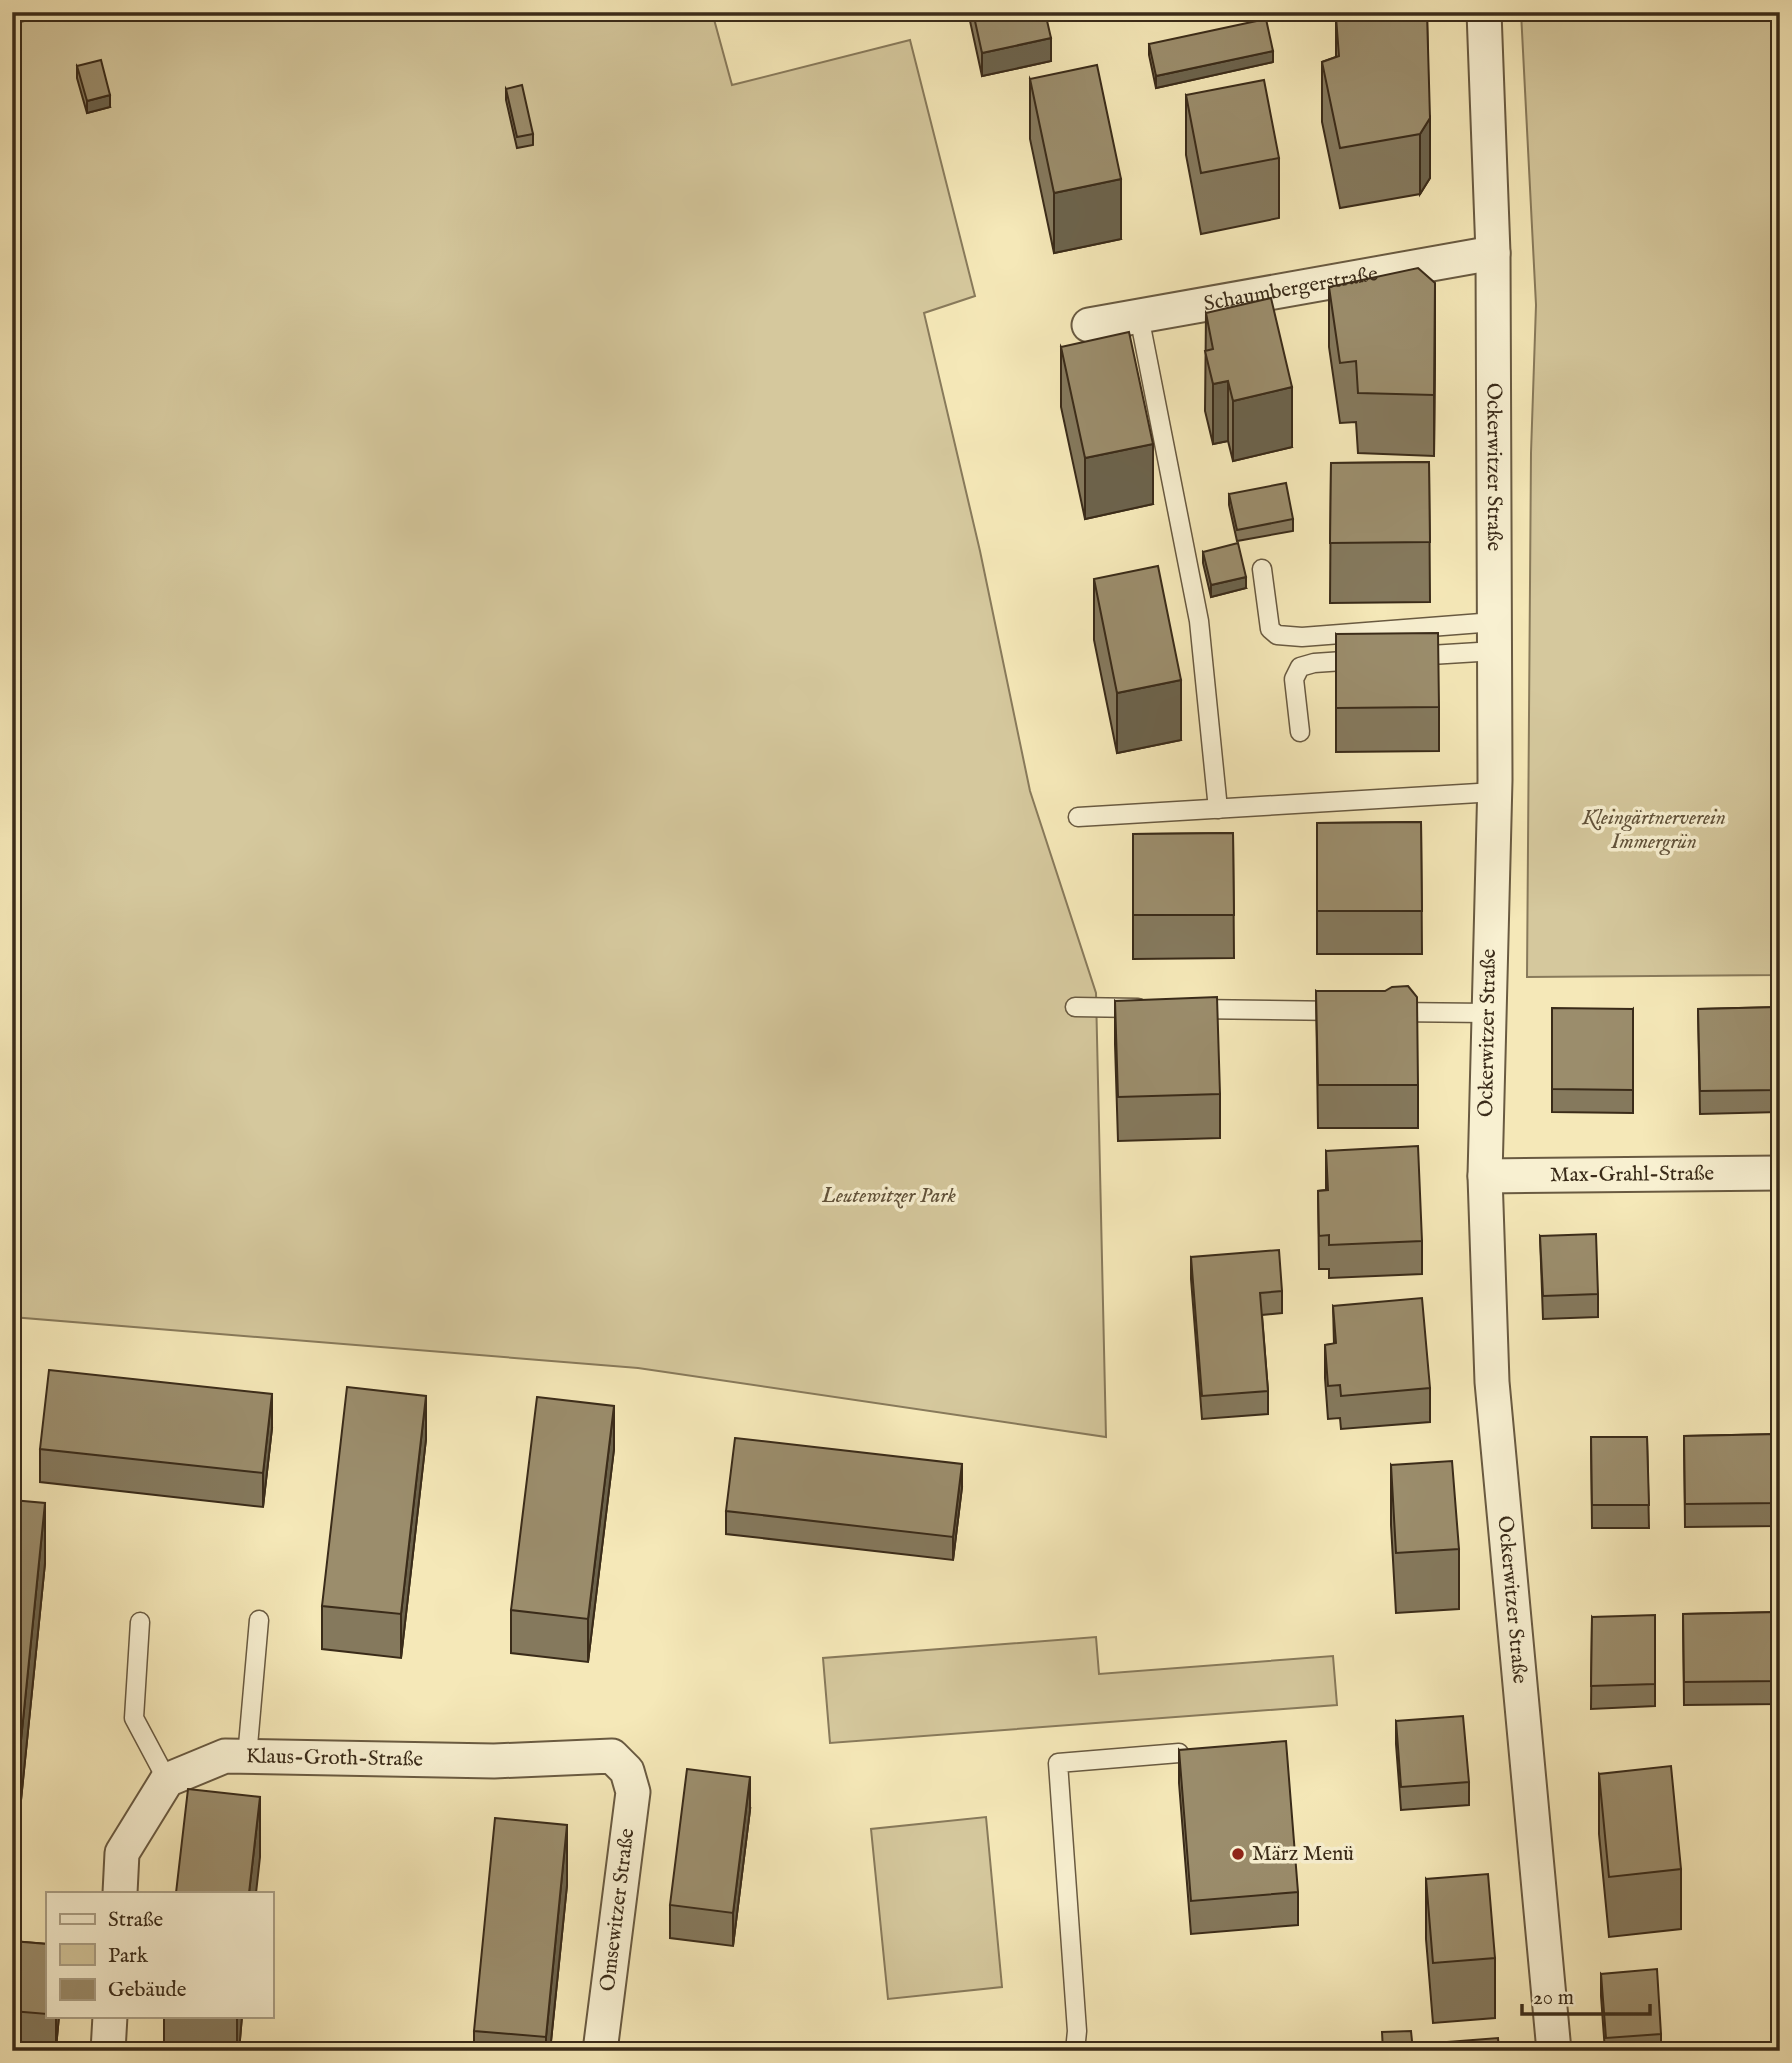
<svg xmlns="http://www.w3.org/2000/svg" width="1792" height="2063" font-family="'IM FELL English',serif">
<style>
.green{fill:#d5c89d;stroke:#887a5b;stroke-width:2}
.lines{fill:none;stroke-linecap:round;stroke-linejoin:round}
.lane-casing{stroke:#695a41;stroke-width:21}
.street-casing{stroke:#695a41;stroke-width:37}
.lane{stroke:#f8f0d1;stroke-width:18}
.street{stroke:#f8f0d1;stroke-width:33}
.wall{fill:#85795d;stroke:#3a2b19;stroke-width:2}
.shaded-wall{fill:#6c634c;stroke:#3a2b19;stroke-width:2}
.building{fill:#9b8d6c;stroke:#3a2b19;stroke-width:2}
.poi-dot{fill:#8f2418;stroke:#f8f0d1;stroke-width:2.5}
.labels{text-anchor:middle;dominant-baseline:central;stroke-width:7;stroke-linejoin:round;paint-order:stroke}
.street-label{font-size:21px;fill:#3a2b19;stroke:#f8f0d1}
.park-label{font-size:21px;font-style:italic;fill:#61523a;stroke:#f8f0d1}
.poi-label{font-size:21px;fill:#3a2b19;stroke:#f8f0d1;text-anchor:start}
</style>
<rect width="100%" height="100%" fill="#f5e8b8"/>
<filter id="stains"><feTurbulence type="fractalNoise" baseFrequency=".00286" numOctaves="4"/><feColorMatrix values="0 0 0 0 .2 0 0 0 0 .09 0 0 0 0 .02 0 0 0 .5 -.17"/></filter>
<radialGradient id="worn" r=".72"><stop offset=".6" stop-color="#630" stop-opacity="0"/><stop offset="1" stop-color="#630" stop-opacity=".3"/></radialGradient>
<g class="green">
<polygon points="12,12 712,12 732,85 910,40 975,296 924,313 980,551 1030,791 1096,993 1106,1437 638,1368 12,1317"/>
<polygon points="1521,12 1780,12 1780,975 1527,977 1531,453 1536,305"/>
<polygon points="1096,1637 1099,1674 1333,1656 1337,1705 830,1743 823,1658"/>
<polygon points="986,1817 1002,1987 888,1999 871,1829"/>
</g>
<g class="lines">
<defs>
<g id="lane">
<polyline points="1139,316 1199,621 1218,809"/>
<polyline points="1262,569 1270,629 1277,635 1302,637 1494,622"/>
<polyline points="1414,656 1495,651"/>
<polyline points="1300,732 1294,679 1300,667 1314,663 1358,660"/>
<polyline points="1078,817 1495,792"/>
<polyline points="1075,1007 1138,1008"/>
<polyline points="1194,1009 1341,1011"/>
<polyline points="1393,1012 1488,1013"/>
<polyline points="140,1622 134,1718 167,1780"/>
<polyline points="247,1757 259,1620"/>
<polyline points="1075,2051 1077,2031 1058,1763 1179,1753"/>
</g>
<g id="street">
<path id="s1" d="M1484 12 1493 253 1495 780 1485 1176 1492 1382 1554 2051"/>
<path id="s2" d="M1089 325 1493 253"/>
<path id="s3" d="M1485 1176 1780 1173"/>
<path id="s4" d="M120 1893 122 1853 167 1780 225 1756 494 1761 612 1756 627 1771 633 1792 600 2051"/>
<polyline points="108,2051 110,2016"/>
</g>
</defs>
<use href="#lane" class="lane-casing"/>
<use href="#street" class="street-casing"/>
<use href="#lane" class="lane"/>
<use href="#street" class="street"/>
</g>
<g class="wall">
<polygon points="17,12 55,12 55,15 19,22"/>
<polygon points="970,12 1045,12 1051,61 982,76 970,21"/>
<polygon points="1427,13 1430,178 1420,194 1340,208 1322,122 1322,62 1336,57 1336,17"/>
<polygon points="1149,44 1273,62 1156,88 1149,55"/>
<polygon points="77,66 110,107 87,113 77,78"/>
<polygon points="1030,79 1121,239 1054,253 1030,139"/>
<polygon points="506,89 533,134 533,145 517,148 506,100"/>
<polygon points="1186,95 1279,158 1279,218 1201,234 1186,155"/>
<polygon points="1329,287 1435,343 1434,456 1358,453 1356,422 1340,423 1329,347"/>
<polygon points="1206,313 1292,447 1233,461 1228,441 1213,444 1205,411"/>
<polygon points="1061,347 1153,504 1085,519 1061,407"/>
<polygon points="1429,462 1430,602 1330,603 1331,463"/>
<polygon points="1229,494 1293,519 1293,531 1237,541 1229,505"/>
<polygon points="1203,552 1246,588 1211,597 1203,563"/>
<polygon points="1094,579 1181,740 1117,753 1094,640"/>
<polygon points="1336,634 1439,707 1439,751 1336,752"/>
<polygon points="1421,822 1422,954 1317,954 1317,823"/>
<polygon points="1233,833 1234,958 1133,959 1133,834"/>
<polygon points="1316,991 1418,1085 1418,1128 1318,1128"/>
<polygon points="1115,1001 1220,1094 1220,1138 1118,1141 1115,1044"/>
<polygon points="1780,1007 1780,1112 1700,1114 1698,1009"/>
<polygon points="1633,1009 1633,1113 1552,1112 1552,1089"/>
<polygon points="1326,1151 1422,1241 1422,1274 1329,1278 1329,1269 1319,1269 1318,1191 1326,1190"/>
<polygon points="1540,1236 1598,1294 1598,1317 1543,1319"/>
<polygon points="1191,1257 1282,1291 1282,1313 1262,1315 1268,1391 1268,1414 1202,1419 1191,1279"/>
<polygon points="1333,1306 1430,1388 1430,1422 1341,1429 1340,1418 1328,1419 1325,1378 1325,1345 1334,1344"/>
<polygon points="272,1428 263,1507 40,1482 40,1449"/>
<polygon points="1780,1434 1780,1526 1685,1527 1684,1436"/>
<polygon points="1591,1437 1647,1437 1649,1528 1592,1528"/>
<polygon points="426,1439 401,1658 322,1649 322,1606"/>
<polygon points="614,1449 588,1662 511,1653 511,1610"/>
<polygon points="1391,1465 1459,1549 1459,1609 1396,1613 1391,1525"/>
<polygon points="962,1487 953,1560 726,1534 726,1511"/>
<polygon points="12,1500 45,1563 13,1879 12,1879"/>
<polygon points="1780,1612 1780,1704 1684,1705 1683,1614"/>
<polygon points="1592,1617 1655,1684 1655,1706 1591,1709"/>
<polygon points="1396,1721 1469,1782 1469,1805 1401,1810 1396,1744"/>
<polygon points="1179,1750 1298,1892 1298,1925 1191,1934 1179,1783"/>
<polygon points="1599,1774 1681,1869 1681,1929 1609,1937 1599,1834"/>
<polygon points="750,1810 733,1946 670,1938 670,1905"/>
<polygon points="1426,1879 1495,1958 1495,2018 1433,2023 1426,1939"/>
<polygon points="567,1885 550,2051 474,2051 474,2031"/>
<polygon points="12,1941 47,1944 47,2016 59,2016 56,2048 12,2044"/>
<polygon points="1601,1974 1661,2034 1661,2051 1605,2051 1601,1996"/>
<polygon points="164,2016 242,2016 239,2051 164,2051"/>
</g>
<g class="shaded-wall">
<polygon points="1051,38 1051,61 982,76 982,53"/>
<polygon points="1273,51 1273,62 1156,88 1156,76"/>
<polygon points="110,95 110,107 87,113 87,101"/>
<polygon points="1430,118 1430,178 1420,194 1420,134"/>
<polygon points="1121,179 1121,239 1054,253 1054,193"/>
<polygon points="1435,283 1435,343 1434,456 1434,395"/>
<polygon points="1228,381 1228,441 1213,444 1213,384"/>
<polygon points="1292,387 1292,447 1233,461 1233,401"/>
<polygon points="1153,444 1153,504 1085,519 1085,458"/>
<polygon points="1246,577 1246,588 1211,597 1211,585"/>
<polygon points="1181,680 1181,740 1117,753 1117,693"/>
<polygon points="272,1394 272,1428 263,1507 263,1473"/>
<polygon points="426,1396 426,1439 401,1658 401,1614"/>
<polygon points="614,1406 614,1449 588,1662 588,1619"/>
<polygon points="962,1464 962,1487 953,1560 953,1537"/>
<polygon points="45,1503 45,1563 13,1879 13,1819"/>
<polygon points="750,1777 750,1810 733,1946 733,1913"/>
<polygon points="260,1797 260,1857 256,1893 249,1893"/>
<polygon points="567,1825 567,1885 550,2051 546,2051 546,2037"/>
<polygon points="56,2016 59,2016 56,2048"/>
<polygon points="237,2016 242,2016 239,2051 237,2051"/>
</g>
<g class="building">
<polygon points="973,12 1045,12 1051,38 982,53"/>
<polygon points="1427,13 1430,118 1420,134 1340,148 1322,62 1339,56 1336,17"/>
<polygon points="1266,19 1273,51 1156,76 1149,44"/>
<polygon points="101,60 110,95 87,101 77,66"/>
<polygon points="1097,65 1121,179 1054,193 1030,79"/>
<polygon points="1264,80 1279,158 1201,173 1186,95"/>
<polygon points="522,85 533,134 517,137 506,89"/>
<polygon points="1418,268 1435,283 1434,395 1358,393 1356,361 1340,363 1329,287"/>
<polygon points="1271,298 1292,387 1233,401 1228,381 1213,384 1205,351 1213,349 1206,313"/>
<polygon points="1129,332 1153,444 1085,458 1061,347"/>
<polygon points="1429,462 1430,542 1330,543 1331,463"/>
<polygon points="1286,483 1293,519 1237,530 1229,494"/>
<polygon points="1238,543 1246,577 1211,585 1203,552"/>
<polygon points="1158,566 1181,680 1117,693 1094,579"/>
<polygon points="1438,633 1439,707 1336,708 1336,634"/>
<polygon points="1421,822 1422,911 1317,911 1317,823"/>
<polygon points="1233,833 1234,915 1133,915 1133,834"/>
<polygon points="1408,986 1417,997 1418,1085 1318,1085 1316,991 1385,991 1392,987"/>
<polygon points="1217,997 1220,1094 1118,1097 1115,1001"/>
<polygon points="1780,1007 1780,1090 1700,1091 1698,1009"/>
<polygon points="1552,1008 1633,1009 1633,1090 1552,1089"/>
<polygon points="1418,1146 1422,1241 1329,1245 1329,1235 1319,1236 1318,1191 1328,1190 1326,1151"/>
<polygon points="1596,1234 1598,1294 1543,1296 1540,1236"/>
<polygon points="1279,1250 1282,1291 1260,1293 1268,1391 1202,1396 1191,1257"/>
<polygon points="1422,1298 1430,1388 1341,1396 1340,1385 1328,1386 1325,1345 1336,1343 1333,1306"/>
<polygon points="49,1370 272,1394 263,1473 40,1449"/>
<polygon points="347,1387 426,1396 401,1614 322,1606"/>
<polygon points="537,1397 614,1406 588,1619 511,1610"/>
<polygon points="1780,1434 1780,1503 1685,1504 1684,1436"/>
<polygon points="1591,1437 1647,1437 1649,1505 1592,1505"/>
<polygon points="735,1438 962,1464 953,1537 726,1511"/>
<polygon points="1452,1461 1459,1549 1396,1553 1391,1465"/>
<polygon points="12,1500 45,1503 13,1819 12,1819"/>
<polygon points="1780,1612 1780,1681 1684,1682 1683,1614"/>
<polygon points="1655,1615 1655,1684 1591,1686 1592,1617"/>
<polygon points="1463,1716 1469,1782 1401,1787 1396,1721"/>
<polygon points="1286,1741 1298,1892 1191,1901 1179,1750"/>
<polygon points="1671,1766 1681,1869 1609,1877 1599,1774"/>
<polygon points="687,1769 750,1777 733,1913 670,1905"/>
<polygon points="188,1789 260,1797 249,1893 176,1893"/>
<polygon points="495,1818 567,1825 546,2037 474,2031"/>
<polygon points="1488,1874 1495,1958 1433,1963 1426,1879"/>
<polygon points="12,1941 47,1944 47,2014 12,2011"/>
<polygon points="1657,1969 1661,2034 1606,2038 1601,1974"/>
<polygon points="1411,2031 1413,2051 1383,2051 1382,2032"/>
<polygon points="1498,2038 1499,2051 1435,2051 1435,2043"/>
</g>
<circle class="poi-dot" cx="1238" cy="1854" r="7"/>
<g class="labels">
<g class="street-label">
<text stroke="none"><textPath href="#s2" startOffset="205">Schaumbergerstraße</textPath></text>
<text stroke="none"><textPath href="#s1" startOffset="455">Ockerwitzer Straße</textPath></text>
<text transform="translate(1488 1033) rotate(-89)">Ockerwitzer Straße</text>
<text stroke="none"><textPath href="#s3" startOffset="147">Max-Grahl-Straße</textPath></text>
<text stroke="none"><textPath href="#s1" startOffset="1589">Ockerwitzer Straße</textPath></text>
<text stroke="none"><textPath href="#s4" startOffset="298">Klaus-Groth-Straße</textPath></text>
<text transform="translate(618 1910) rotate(-83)">Omsewitzer Straße</text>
</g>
<g class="park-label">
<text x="1654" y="818">Kleingärtnerverein<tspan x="1654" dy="24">Immergrün</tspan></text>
<text x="889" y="1196">Leutewitzer Park</text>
</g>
<g class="poi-label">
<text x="1252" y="1854">März Menü</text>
</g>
</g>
<rect width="1792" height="2063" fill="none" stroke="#f5e8b8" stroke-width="42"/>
<rect x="14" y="14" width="1764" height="2035" fill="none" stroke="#3a2b19" stroke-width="3.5"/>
<rect x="21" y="21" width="1750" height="2021" fill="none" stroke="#3a2b19" stroke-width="2"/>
<rect x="46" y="1892" width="228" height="126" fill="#f8f0d1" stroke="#aca187" stroke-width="2"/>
<rect x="60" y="1914" width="35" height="10" fill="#f8f0d1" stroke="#aca187" stroke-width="2"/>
<text x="108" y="1926" font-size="21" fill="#3a2b19">Straße</text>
<rect x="60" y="1944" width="35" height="21" fill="#d5c89d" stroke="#aca187" stroke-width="2"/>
<text x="108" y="1962" font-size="21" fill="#3a2b19">Park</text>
<rect x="60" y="1979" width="35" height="21" fill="#9b8d6c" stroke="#aca187" stroke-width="2"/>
<text x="108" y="1996" font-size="21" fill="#3a2b19">Gebäude</text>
<path d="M1522 2004v10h128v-10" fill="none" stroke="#3a2b19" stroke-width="3.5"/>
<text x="1533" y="2004" font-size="21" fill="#3a2b19" stroke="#f8f0d1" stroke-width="5" paint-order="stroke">20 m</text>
<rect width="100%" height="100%" filter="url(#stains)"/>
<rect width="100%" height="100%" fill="url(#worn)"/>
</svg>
